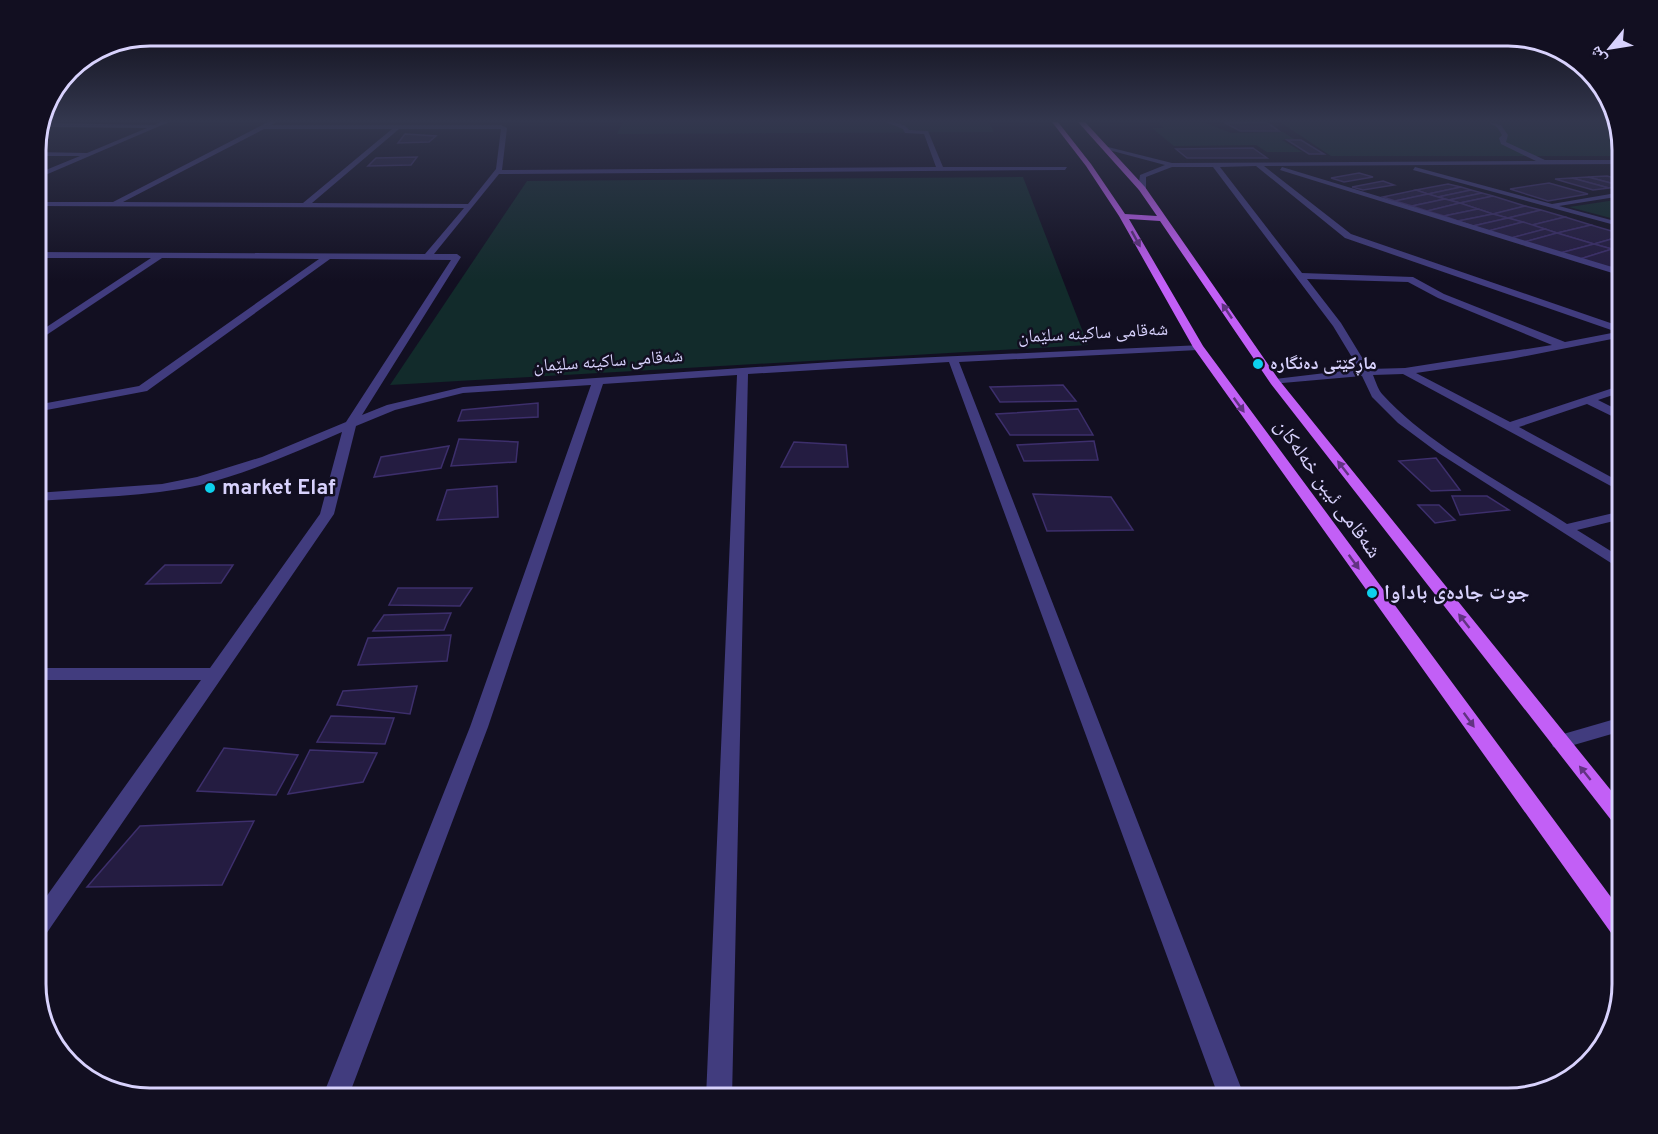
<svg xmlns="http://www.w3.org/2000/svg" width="1658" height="1134" font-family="Overpass,'Noto Naskh Arabic',sans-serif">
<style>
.green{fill:#122b2b}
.building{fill:#241c41;stroke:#3d2f6c;stroke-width:1.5}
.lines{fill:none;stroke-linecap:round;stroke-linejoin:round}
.minor{fill:#413c7e;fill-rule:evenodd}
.major{fill:#c25ff6;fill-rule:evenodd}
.oneway{fill:#613381}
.poi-dot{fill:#0dd1ed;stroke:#120f21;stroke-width:2}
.labels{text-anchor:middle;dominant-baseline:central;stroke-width:5;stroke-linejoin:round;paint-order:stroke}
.far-street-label{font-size:18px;fill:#d8d2fd;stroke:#120f21}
.far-poi-label{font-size:18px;font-weight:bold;fill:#d8d2fd;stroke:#120f21;text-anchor:start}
.poi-label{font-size:21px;font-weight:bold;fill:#d8d2fd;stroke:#120f21;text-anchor:start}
.street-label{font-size:21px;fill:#d8d2fd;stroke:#120f21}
.rim{fill:none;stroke:#d8d2fd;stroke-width:3}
</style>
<rect width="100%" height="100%" fill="#120f21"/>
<g class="green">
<polygon points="623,122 988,122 994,132 617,134"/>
<polygon points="1158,122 1203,122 1231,133 1283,132 1294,139 1282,140 1302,152 1267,152 1256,145 1174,146 1152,128 1164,128"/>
<polygon points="1280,122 1615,122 1622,156 1331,156"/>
<polygon points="1023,177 1088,345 390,385 527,181"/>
<polygon points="1622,199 1622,221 1569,207"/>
</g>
<g class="building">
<polygon points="1266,122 1279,131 1240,131 1225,123"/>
<polygon points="405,134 436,136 429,142 398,143"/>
<polygon points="1287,140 1301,140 1324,154 1309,154"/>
<polygon points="1253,148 1267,158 1187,158 1176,149"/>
<polygon points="417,157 411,165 368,166 376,158"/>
<polygon points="1359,173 1373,177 1344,182 1331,178"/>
<polygon points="1607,176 1622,180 1622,186 1588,177"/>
<polygon points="1588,177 1622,186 1609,188 1572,178"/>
<polygon points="1572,178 1609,188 1593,190 1555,179"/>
<polygon points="1383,181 1394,185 1363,190 1352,187"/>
<polygon points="1549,183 1588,194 1548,201 1510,189"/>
<polygon points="1448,184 1461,187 1428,194 1416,190"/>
<polygon points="1461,187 1471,190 1438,197 1428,194"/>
<polygon points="1416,190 1428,194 1395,201 1383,197"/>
<polygon points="1471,190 1482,193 1449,200 1438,197"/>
<polygon points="1482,193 1493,196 1460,203 1449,200"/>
<polygon points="1428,194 1445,199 1412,206 1395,201"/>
<polygon points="1493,196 1525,206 1493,214 1460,203"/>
<polygon points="1445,199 1460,203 1427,211 1412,206"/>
<polygon points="1460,203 1478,209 1444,216 1427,211"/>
<polygon points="1525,206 1541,210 1508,218 1493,214"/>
<polygon points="1478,209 1493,214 1458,221 1444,216"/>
<polygon points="1541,210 1565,217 1532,225 1508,218"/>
<polygon points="1493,214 1508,218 1473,226 1458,221"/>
<polygon points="1565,217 1591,225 1557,233 1532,225"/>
<polygon points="1508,218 1523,222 1488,231 1473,226"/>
<polygon points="1523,222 1545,229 1511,238 1488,231"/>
<polygon points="1591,225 1622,234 1622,236 1594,244 1557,233"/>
<polygon points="1545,229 1557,233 1524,242 1511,238"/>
<polygon points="1557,233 1594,244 1560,253 1524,242"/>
<polygon points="1622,236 1622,247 1612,249 1594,244"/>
<polygon points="1594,244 1612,249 1580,259 1560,253"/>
<polygon points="1612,249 1622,252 1622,264 1608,268 1580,259"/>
<polygon points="1063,385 1076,401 1000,402 990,387"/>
<polygon points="538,403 538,417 458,421 462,410"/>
<polygon points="1078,409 1093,435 1010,435 996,414"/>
<polygon points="459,439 518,442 516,462 451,466"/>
<polygon points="1094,441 1098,460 1024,461 1017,445"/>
<polygon points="794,442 846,445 848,467 781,467"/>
<polygon points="449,446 441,468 374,477 381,457"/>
<polygon points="1436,458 1460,490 1431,491 1399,461"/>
<polygon points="497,486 498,517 437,520 447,490"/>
<polygon points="1033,494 1111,497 1133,530 1047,531"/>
<polygon points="1452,496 1487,496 1509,510 1460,515"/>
<polygon points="1418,505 1439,505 1455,520 1435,523"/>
<polygon points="165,565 233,565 221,583 146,584"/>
<polygon points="398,588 472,588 460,606 389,605"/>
<polygon points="451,613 444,630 373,631 384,615"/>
<polygon points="451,635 447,661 358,665 368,638"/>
<polygon points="417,686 410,714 337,705 343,691"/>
<polygon points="331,716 394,718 385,744 317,742"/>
<polygon points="224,748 298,755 276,795 197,791"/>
<polygon points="310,750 377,753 363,782 288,794"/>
<polygon points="254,821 222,885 87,887 140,826"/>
</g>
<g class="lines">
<g class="minor">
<polygon points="160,122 169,122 36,179 36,174 80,156 36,156 36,152 87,153 147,128 44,127 45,123 155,125"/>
<path d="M268 122H276L271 125H501L507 128 502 170 936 167 924 134 905 133 903 129 886 122C894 122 905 123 909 130L928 131 943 167H1067L1065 170 499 174 434 254H457L461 257 362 415 387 405 463 387 847 361 1202 345 1203 347 1198 350 959 362 1245 1098H1219L949 362 748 374 732 1098H706L737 375 603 384 488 727 348 1098H322L470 727 591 385 463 393 395 410 356 426 334 514 44 937 36 940V911L201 680H36V668H210L320 514 342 432C296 452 249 473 200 485 147 497 91 497 36 501V493L162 484 197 477 262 457 346 422 451 260 330 259 147 391 36 412V405L139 386 319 259 162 258 36 342V334L151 258H36V252L425 254 464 208 36 206V202H113ZM264 129H392L303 203 123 202ZM399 129H501L496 169 468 204 312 203Z"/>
<path d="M1488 122 1501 125 1508 135 1506 142 1545 160H1622V164L1264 166 1351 234 1622 327V337L1511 359 1416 373 1510 422 1622 385V392L1598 400 1622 412V421L1587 404 1519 427 1622 483V492L1403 374 1373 375C1376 382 1378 390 1383 395 1427 444 1511 488 1567 524L1622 511V519L1577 530 1622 558V570L1437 452 1398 423 1372 397 1362 376 1271 384V380L1275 379 1359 369 1333 326 1213 167H1172L1146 177V189L1142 191 1138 189 1140 175 1165 165 1105 149 1108 147 1172 163 1536 161 1501 144 1499 138 1502 135 1497 127ZM1256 166 1345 238 1617 332 1565 342 1444 294 1413 277 1302 273 1220 167ZM1307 279 1408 282 1438 298 1552 345 1405 368 1369 369 1341 323Z"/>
<polygon points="1282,167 1622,270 1622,276 1280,170"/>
<polygon points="1415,167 1552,204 1622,192 1622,196 1559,206 1622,223 1622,227 1413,170"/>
<polygon points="1622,717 1622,731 1560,749 1553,747 1551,742 1553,737"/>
</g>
<polygon class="major" points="1052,122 1058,122 1091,164 1125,214 1157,216 1139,190 1078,122 1085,122 1145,187 1279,380 1622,804 1622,827 1615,825 1271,384 1160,221 1129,219 1203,346 1622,912 1622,940 1614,937 1193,347 1119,216 1086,166"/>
</g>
<defs><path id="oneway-solid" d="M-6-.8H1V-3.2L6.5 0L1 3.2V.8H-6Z" transform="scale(1.5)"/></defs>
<g class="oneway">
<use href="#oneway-solid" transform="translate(1136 239) rotate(61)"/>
<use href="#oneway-solid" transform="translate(1227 311) rotate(-124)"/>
<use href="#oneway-solid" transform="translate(1239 405) rotate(54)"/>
<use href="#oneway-solid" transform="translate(1343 468) rotate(-128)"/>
<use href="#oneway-solid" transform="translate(1354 562) rotate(54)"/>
<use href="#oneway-solid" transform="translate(1464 621) rotate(-128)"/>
<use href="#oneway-solid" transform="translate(1469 720) rotate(54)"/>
<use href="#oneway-solid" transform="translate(1585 773) rotate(-129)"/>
</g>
<linearGradient id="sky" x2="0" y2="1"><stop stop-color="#0a0812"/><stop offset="0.43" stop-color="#33374e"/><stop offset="1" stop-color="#33374e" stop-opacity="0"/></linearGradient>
<rect width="1658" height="281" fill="url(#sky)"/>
<g class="poi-dot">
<circle cx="1258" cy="364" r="6"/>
<circle cx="210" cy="488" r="6"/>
<circle cx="1372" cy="593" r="6"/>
</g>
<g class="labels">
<g class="far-street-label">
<text transform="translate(1093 334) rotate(-3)">شەقامی ساکینە سلێمان</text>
<text transform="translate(608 362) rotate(-4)">شەقامی ساکینە سلێمان</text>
</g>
<g class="far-poi-label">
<text x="1270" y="364">ماڕكێتی دەنگارە</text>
</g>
<g class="poi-label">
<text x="222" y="488">market Elaf</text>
<text x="1384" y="593">جوت جادەی باداوا</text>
</g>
<g class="street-label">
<text transform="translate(1327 489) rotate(54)">شەقامی ئیبن خەلەکان</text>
</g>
</g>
<path d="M0 0H1658V1134H0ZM150 46H1508A104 104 0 0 1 1612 150V984A104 104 0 0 1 1508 1088H150A104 104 0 0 1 46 984V150A104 104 0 0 1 150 46Z" fill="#120f21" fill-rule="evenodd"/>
<path class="rim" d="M150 46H1508A104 104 0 0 1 1612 150V984A104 104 0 0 1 1508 1088H150A104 104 0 0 1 46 984V150A104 104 0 0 1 150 46Z"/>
<g transform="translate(1610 48) rotate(240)" stroke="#120f21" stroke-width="4.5" paint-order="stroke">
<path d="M0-4.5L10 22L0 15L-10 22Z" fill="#d8d2fd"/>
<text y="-9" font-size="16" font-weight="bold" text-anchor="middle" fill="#d8d2fd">ش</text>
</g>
</svg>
